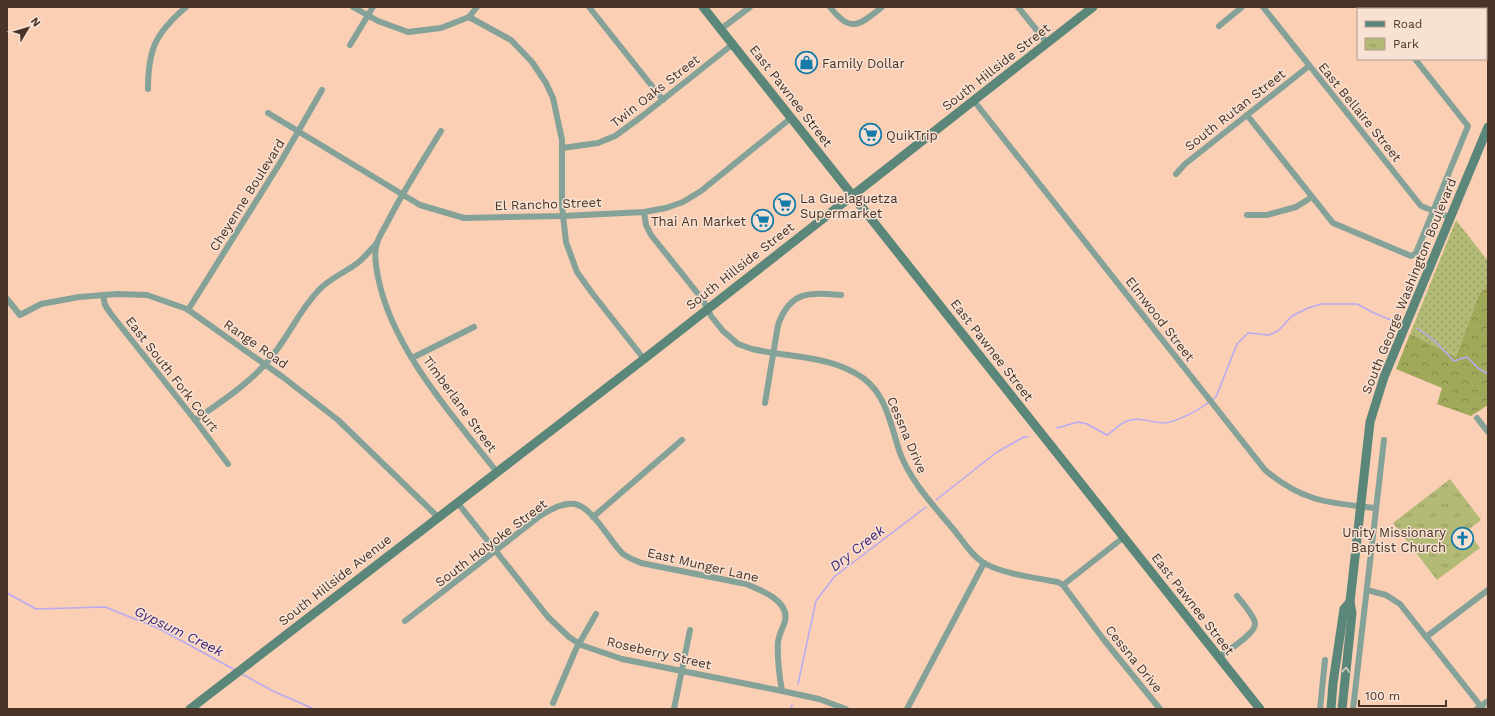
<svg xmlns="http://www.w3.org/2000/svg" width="1495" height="716" font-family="'Work Sans',sans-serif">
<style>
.grass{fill:url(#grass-dots)}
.forest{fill:url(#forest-crowns)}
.park{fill:url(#park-tufts)}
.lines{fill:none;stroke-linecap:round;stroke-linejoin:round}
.stream{stroke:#b8aaf1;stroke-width:1.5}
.street{stroke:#85a299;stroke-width:6}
.secondary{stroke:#5b877a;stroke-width:9}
.oneway{stroke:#d8cfc1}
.labels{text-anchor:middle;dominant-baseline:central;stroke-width:3;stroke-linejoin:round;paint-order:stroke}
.poi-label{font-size:13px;fill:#493326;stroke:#f7e1d3;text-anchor:start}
.street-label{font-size:13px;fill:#493326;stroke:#f7e1d3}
.water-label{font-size:14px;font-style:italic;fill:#422879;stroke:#f7e1d3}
</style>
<defs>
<pattern id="grass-dots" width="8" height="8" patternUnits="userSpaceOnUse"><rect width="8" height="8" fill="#b3ba75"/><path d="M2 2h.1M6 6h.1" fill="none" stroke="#949860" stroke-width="1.8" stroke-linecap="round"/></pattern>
<pattern id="forest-crowns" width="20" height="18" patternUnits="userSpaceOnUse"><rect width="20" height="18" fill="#a0a85a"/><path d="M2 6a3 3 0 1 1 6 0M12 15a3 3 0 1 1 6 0" fill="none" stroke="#84894a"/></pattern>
<pattern id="park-tufts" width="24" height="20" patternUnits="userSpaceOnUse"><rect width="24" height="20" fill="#b3ba75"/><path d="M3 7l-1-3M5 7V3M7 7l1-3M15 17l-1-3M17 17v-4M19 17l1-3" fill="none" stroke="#949860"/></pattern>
</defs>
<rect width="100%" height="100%" fill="#facfb4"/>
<polygon class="grass" points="1456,220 1488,261 1488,286 1479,294 1456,357 1410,334"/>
<polygon class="forest" points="1488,286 1488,405 1471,416 1437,404 1442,388 1396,369 1410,334 1456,357 1479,294"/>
<polygon class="park" points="1450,479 1481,520 1467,531 1480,548 1437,580 1393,523"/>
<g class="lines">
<g class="stream">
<polyline points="1417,328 1435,341 1454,361 1467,357 1478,368 1488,374"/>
<polyline points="1212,400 1216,397 1237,344 1248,333 1269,335 1278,331 1292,316 1308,308 1321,304 1357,304 1374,313 1391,320"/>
<path d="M1057 428 1078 422 1087 424 1107 435C1114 431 1119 424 1127 421 1138 416 1152 423 1164 423 1177 422 1199 410 1209 402"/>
<polyline points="936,500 997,452 1024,437 1028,437"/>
<polyline points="7,593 36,609 105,607 160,629 235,670"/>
<polyline points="242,674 273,691 314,709"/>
<polyline points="798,684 816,601 834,577 926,507"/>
<polyline points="791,709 792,705"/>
</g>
<g class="street">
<polyline points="353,7 378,21 408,32 441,28 469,17 511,40 532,62 546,83 553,98 562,140 562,206 566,242 577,272 592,293 644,359"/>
<polyline points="589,7 663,100"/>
<path d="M830 7C851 34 859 25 882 7"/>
<polyline points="1018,7 1047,43"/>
<polyline points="1263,7 1421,206 1449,217"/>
<polyline points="1374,7 1376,9"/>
<polyline points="469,17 477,7"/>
<polyline points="1219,26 1242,7"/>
<polyline points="721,29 750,7"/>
<polyline points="350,45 373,7"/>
<path d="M148 89C148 48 156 33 186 7"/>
<path d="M974 101 1265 470C1303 502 1329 503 1376 508"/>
<polyline points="268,113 420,205 464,218 563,216 644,212 666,208 683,202 701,191 791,118"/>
<polyline points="1247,115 1333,223 1411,256 1416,253 1468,126 1415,59"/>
<path d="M441 131C422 162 402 193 386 225 382 232 377 240 376 247 374 257 376 267 378 277 392 349 453 416 497 472"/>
<polyline points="562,148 598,143 615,136 641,117 733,44"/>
<polyline points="1176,174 1185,164 1309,66"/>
<path d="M644 212 646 225 651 235 703 300 711 316 723 331 738 344 752 349C791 358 830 355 863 378 887 395 891 427 900 453 911 482 934 506 954 530 963 541 972 556 984 563 1003 574 1036 578 1058 582L1063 585 1104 640 1160 709"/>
<polyline points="1247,215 1267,215 1296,207 1312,197"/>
<polyline points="103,295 105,305 111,314 195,420 228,464"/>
<polyline points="7,299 20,315 41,304 79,297 117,294 147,295 187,309 284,378 338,420 438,517"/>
<polyline points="188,310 280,163 322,90"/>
<polyline points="412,358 474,327"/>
<path d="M765 403 778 325C790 291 809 292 841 295"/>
<polyline points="1477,418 1488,432"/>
<path d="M195 420C224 400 255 380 276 351 291 331 301 309 318 291 329 278 347 272 360 261 366 256 371 249 377 243"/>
<polyline points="457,502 548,617 569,637 581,645 622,659 782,691 819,699 846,709"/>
<polyline points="593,517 682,440"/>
<polyline points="1063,585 1124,537"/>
<polyline points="1367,590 1386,595 1400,604 1483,709"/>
<path d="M405 621 540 516C550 510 563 502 575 504 593 508 609 540 622 553 628 558 634 560 641 563L746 584C761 590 790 601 785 621 783 628 779 634 778 642 777 659 779 674 782 691"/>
<polyline points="1426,637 1488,590"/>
<path d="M1219 657C1227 651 1257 633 1255 623 1254 616 1242 602 1237 596"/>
<polyline points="553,703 576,649 596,614"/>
<polyline points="674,709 690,630"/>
<polyline points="907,709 984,563"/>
<polyline points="1320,709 1325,660"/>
<polyline points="1353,709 1384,440"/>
<polyline points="1477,709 1488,701"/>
</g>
<g class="secondary">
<polyline points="703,7 1260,709"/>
<polyline points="190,709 644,359 1093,7"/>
<polyline points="1331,709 1333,683 1344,609 1350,602"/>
<polyline points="1342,709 1352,613 1350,602 1370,422 1384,377 1488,127"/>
</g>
</g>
<defs><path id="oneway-chevron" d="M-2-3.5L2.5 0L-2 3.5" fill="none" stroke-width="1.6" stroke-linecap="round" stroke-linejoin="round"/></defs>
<use class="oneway" href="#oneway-chevron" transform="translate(1346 670) rotate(-84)"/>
<defs>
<symbol id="shop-ring" viewBox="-11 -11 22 22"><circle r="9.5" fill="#f7e1d3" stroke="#167ba7" stroke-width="1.5"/><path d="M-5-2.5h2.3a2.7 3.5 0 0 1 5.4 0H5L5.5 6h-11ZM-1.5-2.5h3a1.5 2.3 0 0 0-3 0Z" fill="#167ba7"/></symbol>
<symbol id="supermarket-ring" viewBox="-11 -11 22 22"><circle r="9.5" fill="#f7e1d3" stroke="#167ba7" stroke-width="1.5"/><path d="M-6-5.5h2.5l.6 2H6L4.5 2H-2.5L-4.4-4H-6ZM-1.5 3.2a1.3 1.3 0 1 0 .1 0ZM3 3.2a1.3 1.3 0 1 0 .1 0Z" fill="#167ba7"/></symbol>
<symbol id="church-ring" viewBox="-11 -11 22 22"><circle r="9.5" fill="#f7e1d3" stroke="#167ba7" stroke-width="1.5"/><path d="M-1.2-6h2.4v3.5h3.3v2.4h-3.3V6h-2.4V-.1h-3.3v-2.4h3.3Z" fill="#167ba7"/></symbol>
</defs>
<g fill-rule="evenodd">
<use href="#shop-ring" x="794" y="50" width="25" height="25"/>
<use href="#supermarket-ring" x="858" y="122" width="25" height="25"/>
<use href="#supermarket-ring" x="772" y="192" width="25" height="25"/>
<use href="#supermarket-ring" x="750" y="208" width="25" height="25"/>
<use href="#church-ring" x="1450" y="526" width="25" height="25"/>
</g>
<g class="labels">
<g class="poi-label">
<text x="822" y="63">Family Dollar</text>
<text x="886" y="135">QuikTrip</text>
<text x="800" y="198">La Guelaguetza<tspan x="800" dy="15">Supermarket</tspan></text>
<text x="746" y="221" text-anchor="end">Thai An Market</text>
<text x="1446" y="532" text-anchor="end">Unity Missionary<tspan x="1446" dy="15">Baptist Church</tspan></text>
</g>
<g class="street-label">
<text transform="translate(996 67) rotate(-38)">South Hillside Street</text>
<text transform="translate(655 91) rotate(-38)">Twin Oaks Street</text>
<text transform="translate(791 96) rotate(52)">East Pawnee Street</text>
<text transform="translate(1235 110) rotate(-38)">South Rutan Street</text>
<text transform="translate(1360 112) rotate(51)">East Bellaire Street</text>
<text transform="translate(247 195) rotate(-58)">Cheyenne Boulevard</text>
<text transform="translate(548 204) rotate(-2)">El Rancho Street</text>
<text transform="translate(740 266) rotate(-38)">South Hillside Street</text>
<text transform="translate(1409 286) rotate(-68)">South George Washington Boulevard</text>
<text transform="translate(1160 319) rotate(52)">Elmwood Street</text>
<text transform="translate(256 344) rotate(35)">Range Road</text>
<text transform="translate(992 350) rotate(52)">East Pawnee Street</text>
<text transform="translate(172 374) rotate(52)">East South Fork Court</text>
<text transform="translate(460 404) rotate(54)">Timberlane Street</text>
<text transform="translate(907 435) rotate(67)">Cessna Drive</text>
<text transform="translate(491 543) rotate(-37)">South Holyoke Street</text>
<text transform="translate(703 565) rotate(13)">East Munger Lane</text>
<text transform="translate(335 580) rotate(-38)">South Hillside Avenue</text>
<text transform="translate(1193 604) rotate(52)">East Pawnee Street</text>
<text transform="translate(659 653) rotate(13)">Roseberry Street</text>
<text transform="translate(1134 659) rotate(51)">Cessna Drive</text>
</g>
<g class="water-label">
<text transform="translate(857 548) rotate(-38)">Dry Creek</text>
<text transform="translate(179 631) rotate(26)">Gypsum Creek</text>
</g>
</g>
<rect width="1495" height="716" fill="none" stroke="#493326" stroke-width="16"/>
<rect x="1357" y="8" width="130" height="52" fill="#f7e1d3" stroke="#b19b8e"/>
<rect x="1365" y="21" width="20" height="6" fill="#5b877a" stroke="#b19b8e"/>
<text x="1393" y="28" font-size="12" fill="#493326">Road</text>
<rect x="1365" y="38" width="20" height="12" fill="url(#park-tufts)" stroke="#b19b8e"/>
<text x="1393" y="48" font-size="12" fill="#493326">Park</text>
<g transform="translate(28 28) rotate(52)" stroke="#f7e1d3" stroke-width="3" paint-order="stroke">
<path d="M0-3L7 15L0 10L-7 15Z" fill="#493326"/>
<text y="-6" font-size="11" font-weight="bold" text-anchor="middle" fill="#493326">N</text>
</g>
<path d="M1359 700v6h87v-6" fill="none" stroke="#493326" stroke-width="2"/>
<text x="1365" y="700" font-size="12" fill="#493326" stroke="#f7e1d3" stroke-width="3" paint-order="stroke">100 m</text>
</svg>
